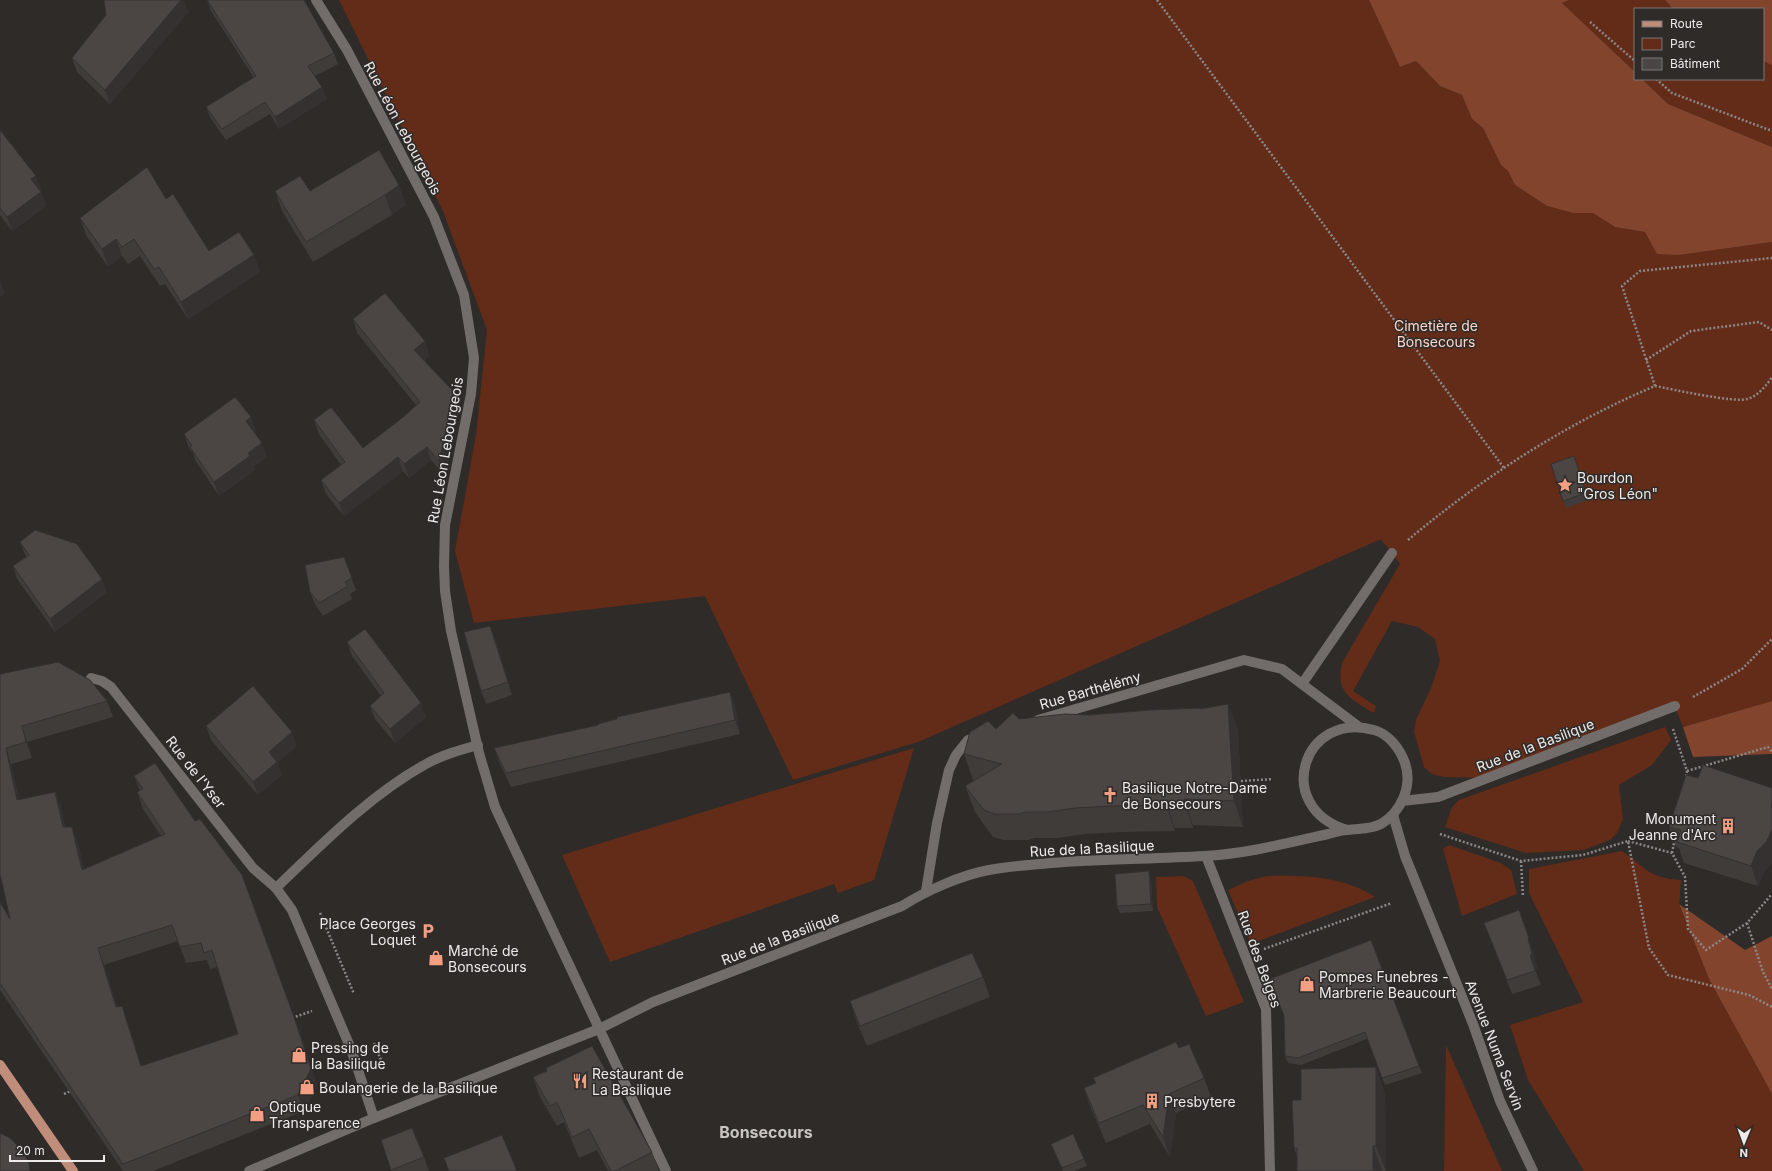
<svg xmlns="http://www.w3.org/2000/svg" width="1772" height="1171" font-family="Inter,sans-serif">
<style>
.green{fill:#622c19}
.forest{fill:#83442e}
.lines{fill:none;stroke-linecap:round;stroke-linejoin:round}
.path{stroke:#8c8887;stroke-width:2.5;stroke-dasharray:2 2;stroke-linecap:butt}
.minor{stroke:#726d6b;stroke-width:10}
.major{stroke:#c08d7b;stroke-width:10}
.wall{fill:#403c3a;fill-rule:evenodd}
.shaded-wall{fill:#343130}
.building{fill:#4b4644;stroke:#343130;fill-rule:evenodd}
.labels{text-anchor:middle;dominant-baseline:central;stroke-width:3;stroke-linejoin:round;paint-order:stroke}
.street-label{font-size:14px;fill:#edeae9;stroke:#2f2b29}
.park-label{font-size:14px;fill:#ffd6c9;stroke:#2f2b29}
.poi-label{font-size:14px;fill:#edeae9;stroke:#2f2b29;text-anchor:start}
.quarter-label{font-size:16px;font-weight:bold;fill:#cac4c2;stroke:#2f2b29}
</style>
<rect width="100%" height="100%" fill="#2f2b29"/>
<g class="green">
<path d="M339 0H1369L1400 67 1416 61 1440 86 1462 95 1472 119 1483 128 1501 165 1508 171 1515 185 1547 206 1573 213H1593L1615 227 1645 232 1679 255 1772 242V701L1683 727 1675 707 1488 778 1444 777 1432 774 1424 767 1414 732 1416 720 1431 688 1440 661 1435 639 1418 627 1392 621 1353 691 1376 706 1374 713C1352 700 1333 691 1343 661L1400 564 1381 539 918 742 793 780 705 596 474 623 455 551 476 435 487 330 443 211Z"/>
<polygon points="1569,0 1665,0 1673,9 1635,9 1635,72 1562,3"/>
<polygon points="1763,61 1772,65 1772,147 1668,104 1642,79 1763,79"/>
<polygon points="1665,727 1671,740 1652,765 1619,785 1623,819 1617,833 1610,840 1584,850 1526,853 1445,827 1452,807 1459,800"/>
<polygon points="914,748 874,880 838,893 834,884 610,962 562,855"/>
<polygon points="1449,845 1501,863 1511,870 1517,894 1462,916 1443,849"/>
<path d="M1622 851C1647 868 1648 878 1681 880L1679 905 1709 979 1772 1094V1171H1584L1528 1080 1510 1025 1583 1002 1529 893V869Z"/>
<polygon points="1184,876 1193,881 1244,1002 1206,1016 1157,907 1156,877"/>
<path d="M1267 876C1304 875 1344 876 1375 897L1251 944 1228 890 1248 881Z"/>
<polygon points="1446,1045 1502,1171 1444,1171"/>
</g>
<g class="forest">
<polygon points="1369,0 1569,0 1562,3 1635,72 1635,79 1642,79 1668,104 1772,147 1772,242 1679,255 1657,254 1645,232 1615,227 1593,213 1573,213 1547,206 1515,185 1508,171 1501,165 1483,128 1472,119 1462,95 1440,86 1416,61 1400,67"/>
<polygon points="1665,0 1772,0 1772,65 1763,61 1763,9 1673,9"/>
<polygon points="1772,701 1772,754 1693,757 1683,727"/>
<polygon points="1679,904 1745,950 1772,936 1772,1094 1709,979"/>
</g>
<g class="lines">
<g class="path">
<polyline points="1157,0 1504,468"/>
<polyline points="1590,22 1635,61"/>
<polyline points="1656,79 1672,93 1772,131"/>
<polyline points="1646,360 1691,331 1759,322 1772,330"/>
<path d="M1655 386C1671 389 1734 403 1747 399 1757 397 1767 385 1772 377"/>
<path d="M1408 540C1482 478 1565 424 1655 386L1622 286 1640 271 1772 258"/>
<polyline points="1693,697 1742,669 1772,639"/>
<polyline points="1673,729 1687,771 1686,778"/>
<polyline points="1687,771 1768,747 1772,752"/>
<polyline points="1241,781 1273,779"/>
<polyline points="1440,834 1521,861 1583,855 1628,841 1649,948 1668,975 1749,995 1772,1007"/>
<polyline points="1628,841 1672,853 1685,877 1688,929 1706,950 1747,923 1772,894"/>
<polyline points="1672,853 1675,838"/>
<polyline points="1521,861 1523,897"/>
<polyline points="320,913 354,994"/>
<polyline points="1747,923 1763,972 1772,989"/>
<polyline points="1264,949 1392,903"/>
<polyline points="292,1018 312,1011"/>
<polyline points="374,1043 381,1060"/>
<polyline points="64,1094 71,1091"/>
</g>
<g class="minor">
<polyline points="316,0 347,50 434,217 464,295 474,358 471,394 445,525 444,566 445,591 451,631 479,753 495,807 666,1171"/>
<polyline points="91,678 102,681 111,687 253,868 276,888"/>
<polyline points="1302,684 1392,553"/>
<polyline points="1038,720 1244,660 1282,669 1359,727"/>
<polyline points="1402,801 1438,797 1675,706"/>
<polyline points="1393,815 1405,856 1473,1024 1500,1101 1533,1171"/>
<polyline points="1206,856 1266,1009 1270,1171"/>
<polyline points="926,891 937,823 949,770 956,755 968,740 978,737"/>
<path d="M374 1118 351 1049 292 910 276 888C322 844 370 795 426 764 442 755 460 750 478 745"/>
<path d="M249 1171 374 1118 599 1029 653 1002 902 906C926 891 961 875 989 870 1009 866 1031 865 1051 863 1102 859 1153 859 1204 856 1246 854 1287 843 1328 834 1334 833 1340 830 1347 830 1359 828 1369 830 1381 824 1401 812 1413 786 1405 763 1400 749 1389 734 1374 730 1303 710 1272 807 1347 830"/>
</g>
<polyline class="major" points="0,1065 73,1171"/>
</g>
<g class="wall">
<polygon points="104,0 183,0 188,12 110,104 77,72 72,58 106,15"/>
<polygon points="207,0 334,53 338,64 315,76 327,99 279,129 270,114 226,140 211,119 206,107 254,78 211,11"/>
<polygon points="0,130 36,176 41,189 40,190 41,192 46,206 12,231 0,215"/>
<polygon points="399,185 406,205 392,215 313,262 282,211 275,191 310,191"/>
<polygon points="166,199 209,251 254,255 260,272 188,319 165,284 160,286 140,256 128,264 122,256 108,267 86,235 80,218"/>
<polygon points="353,319 425,341 429,355 424,360 460,406 443,474 431,460 409,478 403,471 344,516 326,494 321,480 341,465 319,434 314,420 363,448 402,418 416,405 357,333"/>
<polygon points="251,417 256,431 254,432 267,457 253,467 255,470 219,496 195,460 193,453 189,448 184,434"/>
<polygon points="1574,456 1589,500 1566,508 1551,464"/>
<polygon points="20,542 107,592 55,632 17,579 13,566 26,557"/>
<polygon points="344,557 356,590 350,594 352,599 323,616 315,604 310,592"/>
<polygon points="495,639 512,695 486,704 481,691"/>
<polygon points="347,642 426,717 395,743 375,719 370,706 381,696 352,656"/>
<path d="M0 674 107 701 113 717 27 742 32 758 11 764 19 800 55 792 61 808 65 827 78 843 84 869 161 836 143 809 137 792 140 791 134 776 299 1030 317 1085 304 1111 153 1171H123L0 990V902L10 919ZM178 941 186 963 207 960 210 969 217 967 238 1034 141 1066 127 1022 117 1007 104 965Z"/>
<polygon points="730,692 735,706 740,734 511,787 499,762 494,748 598,725 617,719"/>
<polygon points="1228,704 1238,731 1243,827 1193,825 1193,828 1175,828 1175,831 1122,832 1085,834 1057,838 1035,838 1028,840 1004,840 993,837 975,812 965,786 975,780 973,780 964,754 996,729 1019,719 1089,715 1200,709"/>
<polygon points="206,726 297,746 277,763 282,775 258,795 211,740"/>
<polygon points="1698,778 1772,788 1772,863 1764,872 1758,886 1684,863 1679,848 1676,847 1669,827"/>
<polygon points="1151,878 1153,911 1120,913 1117,906"/>
<polygon points="1484,923 1534,952 1533,953 1537,967 1535,969 1541,985 1512,994"/>
<polygon points="1371,940 1422,1073 1385,1085 1367,1039 1301,1065 1288,1063 1285,1056"/>
<polygon points="983,977 990,997 867,1046 857,1022 850,1001"/>
<polygon points="1179,1048 1204,1078 1211,1097 1176,1113 1170,1157 1150,1124 1106,1143 1091,1108 1084,1088"/>
<polygon points="1376,1067 1385,1094 1386,1171 1297,1171 1297,1157 1294,1148 1301,1100"/>
<polygon points="533,1077 652,1152 659,1171 608,1171 597,1150 579,1158 564,1122 557,1126 540,1097"/>
<polygon points="381,1140 424,1157 429,1171 392,1171"/>
<polygon points="1051,1144 1084,1159 1087,1166 1074,1171 1063,1171"/>
</g>
<g class="shaded-wall">
<polygon points="181,0 183,0 188,12 110,104 105,90"/>
<polygon points="322,87 327,99 279,129 275,117"/>
<polygon points="36,176 41,189 36,193 31,179"/>
<polygon points="399,185 406,205 392,215 385,195"/>
<polygon points="41,192 46,206 12,231 7,217"/>
<polygon points="116,239 122,256 108,267 102,249"/>
<polygon points="254,255 260,272 188,319 181,302"/>
<polygon points="0,282 1,282 5,294 0,298"/>
<polygon points="425,341 429,355 419,363 414,350"/>
<polygon points="455,393 460,406 443,474 439,461"/>
<polygon points="251,417 256,431 251,435 246,421"/>
<polygon points="262,443 267,457 253,467 255,470 219,496 214,482 248,453"/>
<polygon points="427,447 431,460 409,478 404,464"/>
<polygon points="398,457 403,471 344,516 339,503"/>
<polygon points="102,579 107,592 55,632 50,619"/>
<polygon points="490,626 495,639 512,695 508,682"/>
<polygon points="730,692 735,706 740,734 735,720"/>
<polygon points="421,703 426,717 395,743 390,729"/>
<polygon points="1228,704 1238,731 1243,827 1234,801"/>
<polygon points="22,726 32,758 26,742"/>
<polygon points="292,732 297,746 277,763 282,775 258,795 253,782 269,752"/>
<polygon points="6,748 11,764 22,816 17,800"/>
<polygon points="55,792 61,808 68,843 63,827"/>
<polygon points="1184,799 1193,825 1193,828 1184,802"/>
<polygon points="1166,802 1175,828 1175,831 1166,805"/>
<polygon points="72,827 78,843 88,886 82,870"/>
<polygon points="1772,829 1772,863 1764,872 1758,886 1751,866 1757,851"/>
<polygon points="1149,871 1151,878 1153,911 1151,904"/>
<polygon points="1519,910 1534,952 1533,953 1537,967 1535,969 1541,985 1530,955 1528,939"/>
<polygon points="98,948 104,965 122,1023 116,1007"/>
<polygon points="122,1006 127,1022 147,1082 141,1066"/>
<polygon points="293,1014 317,1085 304,1111 298,1095"/>
<polygon points="1376,1067 1385,1094 1386,1171 1376,1146"/>
<polygon points="1169,1094 1176,1113 1170,1157 1163,1137"/>
<polygon points="1373,1146 1382,1171 1373,1171"/>
</g>
<g class="building">
<polygon points="104,0 181,0 105,90 72,58 106,15"/>
<polygon points="207,0 304,0 334,53 308,66 322,87 275,117 265,102 222,129 206,107 256,76"/>
<polygon points="0,130 36,176 31,179 41,192 7,217 0,208"/>
<polygon points="379,150 399,185 385,195 306,242 275,191 300,176 310,191"/>
<polygon points="147,167 166,199 173,194 209,251 239,232 254,255 181,302 159,267 154,269 134,239 122,247 116,239 102,249 80,218"/>
<polygon points="385,293 425,341 414,350 455,393 439,461 427,447 404,464 398,457 339,503 321,480 345,462 314,420 331,407 363,448 402,418 420,402 353,319"/>
<polygon points="235,397 251,417 246,421 262,443 248,453 250,456 214,482 190,447 192,446 184,434"/>
<polygon points="1574,456 1586,493 1563,501 1551,464"/>
<polygon points="35,530 77,544 102,579 50,619 13,566 29,555 20,542"/>
<polygon points="344,557 352,578 345,582 348,586 319,603 310,592 305,565"/>
<polygon points="490,626 508,682 481,691 464,632"/>
<polygon points="365,629 421,703 390,729 370,706 384,693 347,642"/>
<path d="M58 662 90 680 107 701 22 726 26 742 6 748 17 800 55 792 63 827H72L82 870 165 834 137 792 143 789 134 776 155 763 195 821 200 819 242 875 293 1014 311 1069 298 1095 123 1164 0 983V902L10 919 0 874V674ZM172 925 180 947 201 943 204 953 212 950 238 1034 141 1066 122 1006 116 1007 98 948Z"/>
<polygon points="253,686 292,732 269,752 277,762 253,782 206,726"/>
<polygon points="730,692 735,720 506,773 494,748 598,725 598,724 617,719 617,717"/>
<polygon points="1228,704 1234,801 1184,799 1184,802 1166,802 1166,805 1113,806 1075,808 1048,812 1026,812 1019,814 995,814 984,810 965,786 1002,764 964,754 970,732 988,721 996,729 1013,713 1019,719 1065,714 1089,715 1151,710 1199,708 1200,709"/>
<polygon points="1703,765 1772,788 1772,801 1771,805 1772,808 1772,829 1767,841 1757,851 1751,866 1677,842 1681,830 1669,827 1686,775 1698,778"/>
<polygon points="1149,871 1151,904 1117,906 1115,874"/>
<polygon points="1519,910 1529,938 1528,939 1532,954 1530,955 1535,971 1507,980 1484,923"/>
<polygon points="1371,940 1419,1066 1382,1078 1365,1032 1298,1058 1285,1056 1284,1016 1270,979"/>
<polygon points="972,953 983,977 860,1026 850,1001"/>
<polygon points="1176,1042 1179,1048 1189,1044 1204,1078 1169,1094 1163,1137 1143,1105 1099,1123 1084,1088 1096,1083 1093,1078"/>
<polygon points="592,1046 652,1152 615,1171 611,1171 589,1129 572,1137 557,1102 550,1106 533,1077 547,1071 546,1068"/>
<polygon points="1376,1067 1376,1146 1373,1146 1373,1171 1297,1171 1297,1148 1294,1148 1292,1100 1301,1100 1301,1069"/>
<polygon points="412,1128 424,1157 391,1170 381,1140"/>
<polygon points="0,1133 10,1138 22,1150 29,1163 30,1171 0,1171"/>
<polygon points="1073,1134 1084,1159 1062,1168 1051,1144"/>
<polygon points="502,1135 517,1171 449,1171 444,1158"/>
</g>
<defs>
<symbol id="sight-bare" viewBox="-9 -9 18 18"><path d="M0-6L1.8-2.2L6-1.7L2.9 1.2L3.7 5.4L0 3.3L-3.7 5.4L-2.9 1.2L-6-1.7L-1.8-2.2Z" fill="#f39f83" stroke="#2f2b29" stroke-width="2.5" paint-order="stroke"/></symbol>
<symbol id="church-bare" viewBox="-9 -9 18 18"><path d="M-1.2-6h2.4v3.5h3.3v2.4h-3.3V6h-2.4V-.1h-3.3v-2.4h3.3Z" fill="#f39f83" stroke="#2f2b29" stroke-width="2.5" paint-order="stroke"/></symbol>
<symbol id="building-bare" viewBox="-9 -9 18 18"><path d="M-4-6H4V6H1V3H-1V6H-4ZM-2.5-4.3h1.7v1.8h-1.7ZM.8-4.3h1.7v1.8H.8ZM-2.5-1h1.7V.8h-1.7ZM.8-1h1.7V.8H.8Z" fill="#f39f83" stroke="#2f2b29" stroke-width="2.5" paint-order="stroke"/></symbol>
<symbol id="parking-bare" viewBox="-9 -9 18 18"><path d="M-3.5-5.5H1a3.5 3.5 0 0 1 0 7H-1V5.5H-3.5ZM-1-3.4V-.6H.8a1.4 1.4 0 0 0 0-2.8Z" fill="#f39f83" stroke="#2f2b29" stroke-width="2.5" paint-order="stroke"/></symbol>
<symbol id="shop-bare" viewBox="-9 -9 18 18"><path d="M-5-2.5h2.3a2.7 3.5 0 0 1 5.4 0H5L5.5 6h-11ZM-1.5-2.5h3a1.5 2.3 0 0 0-3 0Z" fill="#f39f83" stroke="#2f2b29" stroke-width="2.5" paint-order="stroke"/></symbol>
<symbol id="restaurant-bare" viewBox="-9 -9 18 18"><path d="M-5-6h1v4h1v-4h1v4h1v-4h1v5L-1.5 .5V6h-2V.5L-5-1ZM5-6V6H3V1.5H1.5Q1.5-4 5-6Z" fill="#f39f83" stroke="#2f2b29" stroke-width="2.5" paint-order="stroke"/></symbol>
</defs>
<g fill-rule="evenodd">
<use href="#sight-bare" x="1554" y="474" width="22" height="22"/>
<use href="#church-bare" x="1099" y="784" width="22" height="22"/>
<use href="#building-bare" x="1717" y="815" width="22" height="22"/>
<use href="#parking-bare" x="417" y="920" width="22" height="22"/>
<use href="#shop-bare" x="425" y="947" width="22" height="22"/>
<use href="#shop-bare" x="1296" y="973" width="22" height="22"/>
<use href="#shop-bare" x="288" y="1044" width="22" height="22"/>
<use href="#restaurant-bare" x="569" y="1070" width="22" height="22"/>
<use href="#shop-bare" x="296" y="1076" width="22" height="22"/>
<use href="#building-bare" x="1141" y="1090" width="22" height="22"/>
<use href="#shop-bare" x="246" y="1103" width="22" height="22"/>
</g>
<g class="labels">
<g class="street-label">
<text transform="translate(403 128) rotate(62)">Rue Léon Lebourgeois</text>
<text transform="translate(445 450) rotate(-80)">Rue Léon Lebourgeois</text>
<text transform="translate(1090 690) rotate(-16)">Rue Barthélémy</text>
<text transform="translate(1535 745) rotate(-21)">Rue de la Basilique</text>
<text transform="translate(196 772) rotate(52)">Rue de l'Yser</text>
<text transform="translate(1092 848) rotate(-3)">Rue de la Basilique</text>
<text transform="translate(780 938) rotate(-21)">Rue de la Basilique</text>
<text transform="translate(1260 959) rotate(70)">Rue des Belges</text>
<text transform="translate(1495 1045) rotate(69)">Avenue Numa Servin</text>
</g>
<g class="park-label">
<text x="1436" y="325">Cimetière de<tspan x="1436" dy="16">Bonsecours</tspan></text>
</g>
<g class="poi-label">
<text x="1577" y="477">Bourdon<tspan x="1577" dy="16">"Gros Léon"</tspan></text>
<text x="1122" y="787">Basilique Notre-Dame<tspan x="1122" dy="16">de Bonsecours</tspan></text>
<text x="1716" y="818" text-anchor="end">Monument<tspan x="1716" dy="16">Jeanne d'Arc</tspan></text>
<text x="416" y="923" text-anchor="end">Place Georges<tspan x="416" dy="16">Loquet</tspan></text>
<text x="448" y="950">Marché de<tspan x="448" dy="16">Bonsecours</tspan></text>
<text x="1319" y="976">Pompes Funebres -<tspan x="1319" dy="16">Marbrerie Beaucourt</tspan></text>
<text x="311" y="1047">Pressing de<tspan x="311" dy="16">la Basilique</tspan></text>
<text x="592" y="1073">Restaurant de<tspan x="592" dy="16">La Basilique</tspan></text>
<text x="319" y="1087">Boulangerie de la Basilique</text>
<text x="1164" y="1101">Presbytere</text>
<text x="269" y="1106">Optique<tspan x="269" dy="16">Transparence</tspan></text>
</g>
<g class="quarter-label">
<text x="766" y="1132">Bonsecours</text>
</g>
</g>
<rect x="1634" y="8" width="130" height="72" fill="#2f2b29" stroke="#7b7776"/>
<rect x="1642" y="21" width="20" height="6" fill="#c08d7b" stroke="#7b7776"/>
<text x="1670" y="28" font-size="12" fill="#edeae9">Route</text>
<rect x="1642" y="38" width="20" height="12" fill="#622c19" stroke="#7b7776"/>
<text x="1670" y="48" font-size="12" fill="#edeae9">Parc</text>
<rect x="1642" y="58" width="20" height="12" fill="#4b4644" stroke="#7b7776"/>
<text x="1670" y="68" font-size="12" fill="#edeae9">Bâtiment</text>
<g transform="translate(1744 1143) rotate(181)" stroke="#2f2b29" stroke-width="3" paint-order="stroke">
<path d="M0-3L7 15L0 10L-7 15Z" fill="#edeae9"/>
<text y="-6" font-size="11" font-weight="bold" text-anchor="middle" fill="#edeae9">N</text>
</g>
<path d="M10 1155v6h94v-6" fill="none" stroke="#edeae9" stroke-width="2"/>
<text x="16" y="1155" font-size="12" fill="#edeae9" stroke="#2f2b29" stroke-width="3" paint-order="stroke">20 m</text>
</svg>
